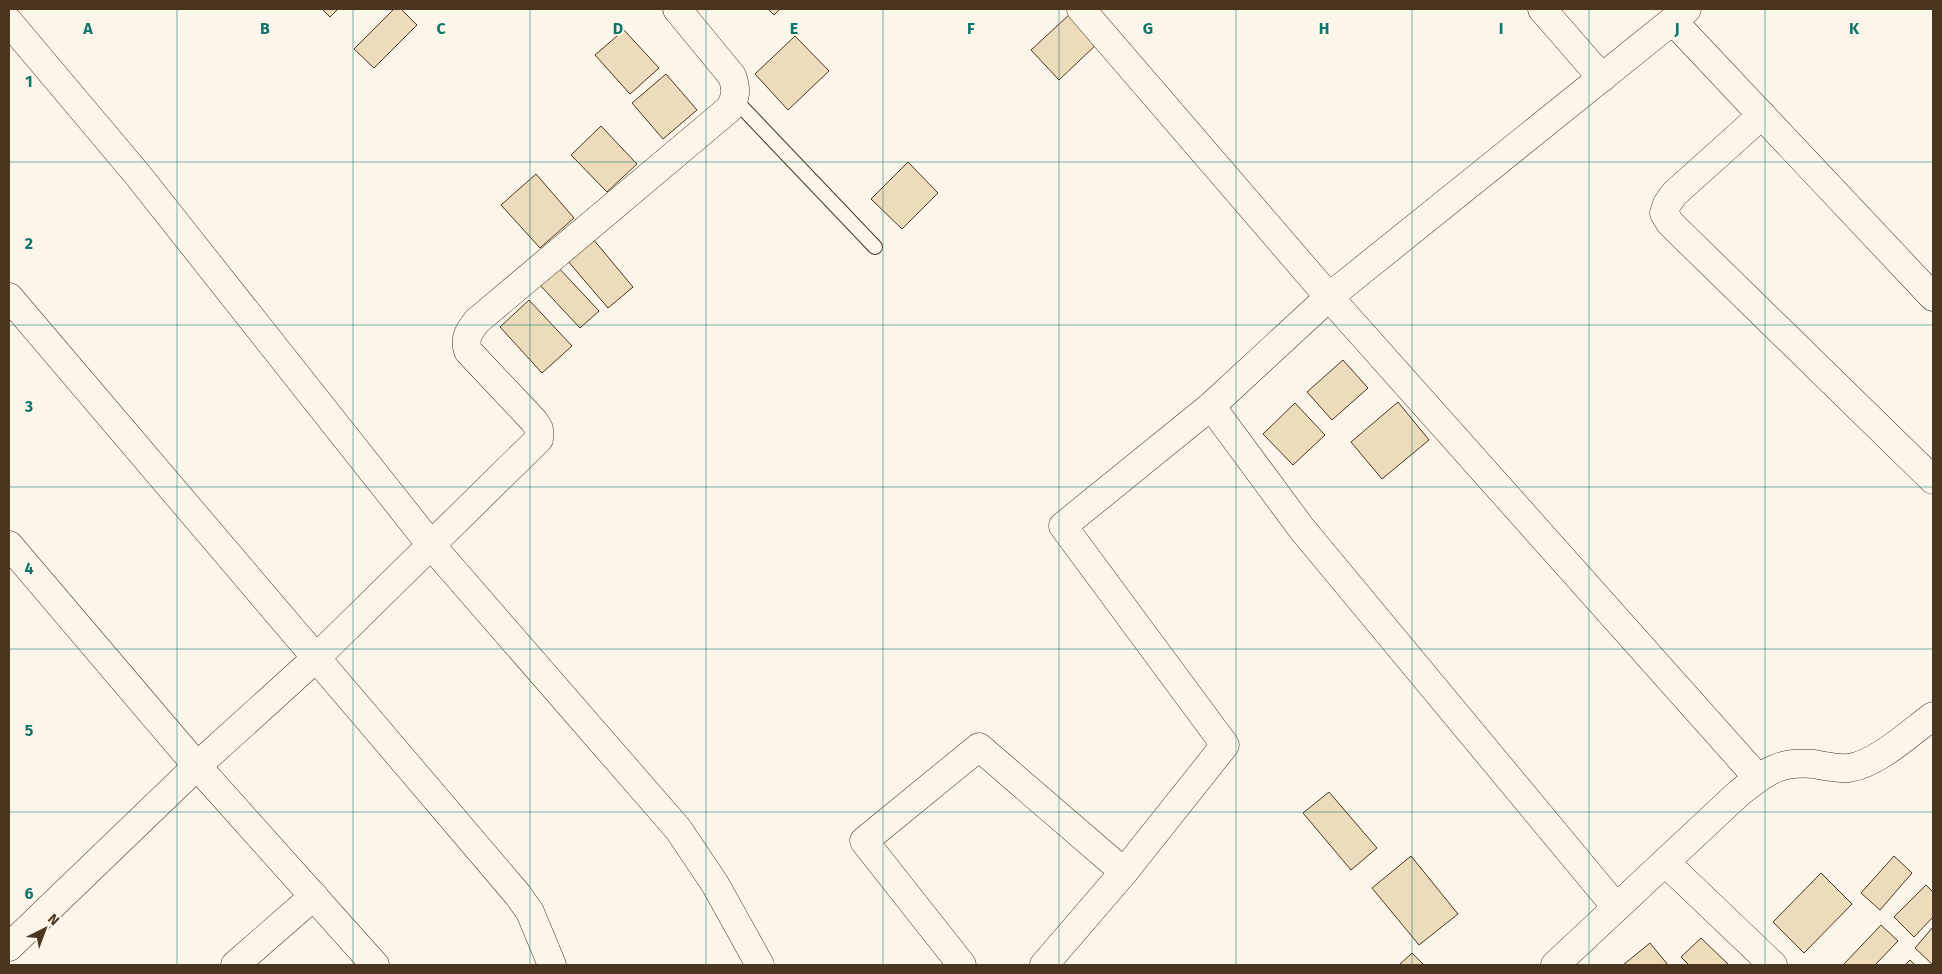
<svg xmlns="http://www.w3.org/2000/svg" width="1942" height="974" font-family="'Fira Sans',sans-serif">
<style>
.building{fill:#ecdcbc;stroke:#4a3520}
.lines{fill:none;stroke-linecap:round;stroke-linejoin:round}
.lane-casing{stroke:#4a3520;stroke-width:16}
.street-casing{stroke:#4a3520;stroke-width:29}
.lane{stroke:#fbf6e9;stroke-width:14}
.street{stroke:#fbf6e9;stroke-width:28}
.grid{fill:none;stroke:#0f766e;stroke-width:1;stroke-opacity:0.55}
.grid-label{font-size:16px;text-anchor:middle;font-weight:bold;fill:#0f766e;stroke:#fbf6e9;stroke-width:4;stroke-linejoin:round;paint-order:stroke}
</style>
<rect width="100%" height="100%" fill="#fbf6e9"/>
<g class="building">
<polygon points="322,9 338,9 330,17"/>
<polygon points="394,9 401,9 417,25 374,68 354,49"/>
<polygon points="768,9 780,9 774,15"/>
<polygon points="1071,13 1099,42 1059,80 1031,50"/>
<polygon points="624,30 659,68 630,94 595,55"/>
<polygon points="795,36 829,71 788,110 755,74"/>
<polygon points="666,74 697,110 663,139 632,103"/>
<polygon points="601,126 637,164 607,192 571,155"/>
<polygon points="908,162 938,193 902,229 871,199"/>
<polygon points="536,174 574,218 540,248 501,205"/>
<polygon points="593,239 633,287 608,308 567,260"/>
<polygon points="557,266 599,311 580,328 538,283"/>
<polygon points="529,300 572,346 542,373 500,327"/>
<polygon points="1343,360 1368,388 1332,420 1307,392"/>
<polygon points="1398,402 1429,440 1382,479 1351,442"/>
<polygon points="1295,403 1325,435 1293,465 1263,434"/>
<polygon points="1329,792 1377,848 1351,870 1303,813"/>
<polygon points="1411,856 1458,914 1419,945 1372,888"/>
<polygon points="1894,856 1912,873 1880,910 1861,893"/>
<polygon points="1821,873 1852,904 1804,953 1773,922"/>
<polygon points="1926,885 1933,892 1933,917 1914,937 1894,917"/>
<polygon points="1881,925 1898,941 1875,965 1843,965"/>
<polygon points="1933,927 1933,965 1915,948"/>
<polygon points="1701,938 1729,965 1689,965 1681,957"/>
<polygon points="1650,943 1668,965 1623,965"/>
<polygon points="1412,953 1424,965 1399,965"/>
<polygon points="1910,960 1915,965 1905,965"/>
</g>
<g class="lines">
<defs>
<polyline id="lane" points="735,100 875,247"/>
<g id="street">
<polyline points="1081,9 1329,297 1758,778"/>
<polyline points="1542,9 1602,78"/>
<polyline points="1673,21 1933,297"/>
<polyline points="9,22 137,174 431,545 678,829 715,884 760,965"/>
<polyline points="1762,115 1674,194 1667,204 1664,213 1670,223 1933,480"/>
<polyline points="9,297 518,895 530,912 552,965"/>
<polyline points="1211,406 1302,529 1616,907"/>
<polyline points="9,545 197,766 375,965"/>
<polyline points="1665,862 1773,965"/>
<path d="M9 947 197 766 315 659 539 439V429L534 421 468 351C464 338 469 331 477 321L729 109C736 98 737 89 732 76L677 9"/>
<polyline points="235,965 314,896"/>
<polyline points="962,965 864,841 979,747 1124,872 1225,745 1063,526 1211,406 1329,297 1687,9"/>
<polyline points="1044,965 1124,872"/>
<path d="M1555 965 1739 793C1766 772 1778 761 1814 764 1825 766 1838 769 1849 768 1877 764 1911 732 1933 716"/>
</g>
</defs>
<use href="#lane" class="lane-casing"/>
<use href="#street" class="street-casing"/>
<use href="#lane" class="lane"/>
<use href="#street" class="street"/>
</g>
<path class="grid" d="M177 9V965M353 9V965M530 9V965M706 9V965M883 9V965M1059 9V965M1236 9V965M1412 9V965M1589 9V965M1765 9V965M9 162H1933M9 325H1933M9 487H1933M9 649H1933M9 812H1933"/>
<g class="grid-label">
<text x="88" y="34">A</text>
<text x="265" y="34">B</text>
<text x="441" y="34">C</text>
<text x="618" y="34">D</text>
<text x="794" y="34">E</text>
<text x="971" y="34">F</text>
<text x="1148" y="34">G</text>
<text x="1324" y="34">H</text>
<text x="1501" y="34">I</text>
<text x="1677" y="34">J</text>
<text x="1854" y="34">K</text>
<text x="29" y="87">1</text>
<text x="29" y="249">2</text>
<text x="29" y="412">3</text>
<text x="29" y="574">4</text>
<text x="29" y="736">5</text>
<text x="29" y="899">6</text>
</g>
<rect width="1942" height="974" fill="none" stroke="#4a3520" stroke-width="20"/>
<g transform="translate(45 929) rotate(42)" stroke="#fbf6e9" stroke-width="4" paint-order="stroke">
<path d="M0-4L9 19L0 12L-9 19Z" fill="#4a3520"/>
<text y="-8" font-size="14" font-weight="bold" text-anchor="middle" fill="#4a3520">N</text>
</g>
</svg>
